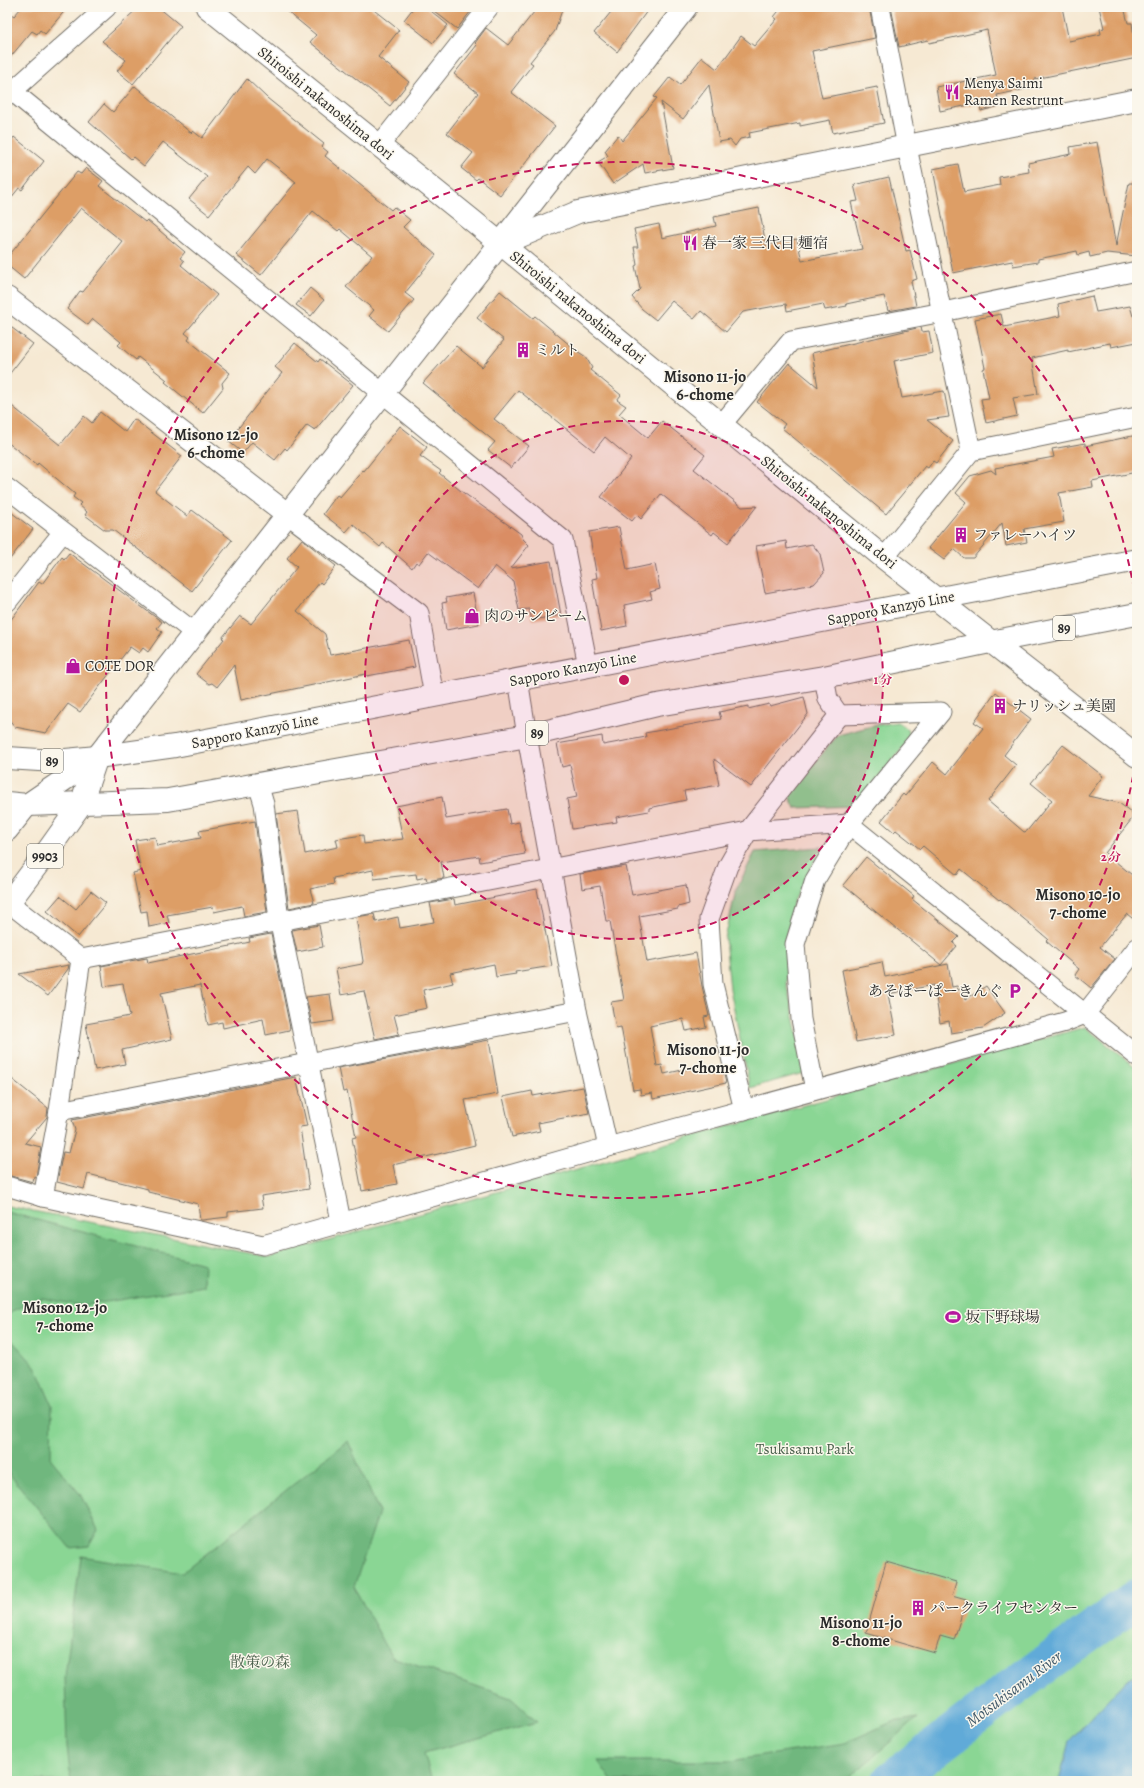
<svg xmlns="http://www.w3.org/2000/svg" width="1144" height="1788" font-family="Alegreya,'Noto Serif JP',serif">
<style>
.green{fill:#8ad694;stroke:#5a8060}
.forest{fill:#6fb77e;stroke:#4d7154}
.water{fill:#61aad8;stroke:#466a82}
.lines{fill:none;stroke-linecap:round;stroke-linejoin:round}
.river{stroke:#61aad8;stroke-width:39}
.building{fill:#dd9e66}
.street-casing{stroke:#726e66;stroke-width:21}
.secondary-casing{stroke:#726e66;stroke-width:24}
.primary-casing{stroke:#726e66;stroke-width:24}
.street{stroke:#fff;stroke-width:19}
.secondary{stroke:#fff;stroke-width:22}
.primary{stroke:#fff;stroke-width:22}
.ring{fill:none;stroke:#c2185b;stroke-width:2;stroke-dasharray:7 5}
.labels{text-anchor:middle;dominant-baseline:central;stroke-width:3;stroke-linejoin:round;paint-order:stroke}
.shield{fill:#fbf7ec;stroke:#696865;stroke-width:1}
.shield-label{font-size:14px;font-weight:bold;fill:#2b2b2b}
.poi-label{font-size:15px;fill:#2b2b2b;stroke:#fbf7ec;text-anchor:start}
.street-label{font-size:15px;fill:#2b2b2b;stroke:#fbf7ec}
.park-label{font-size:15px;fill:#485e4a;stroke:#fbf7ec}
.neighbourhood-label{font-size:16px;font-weight:bold;fill:#2b2b2b;stroke:#fbf7ec}
.water-label{font-size:16px;font-style:italic;fill:#3e5768;stroke:#fbf7ec}
.centre{fill:#c2185b;stroke:#fbf7ec;stroke-width:2}
.ring-label{font-size:12px;text-anchor:middle;font-weight:bold;fill:#c2185b;stroke:#fbf7ec;stroke-width:3;stroke-linejoin:round;paint-order:stroke}
</style>
<rect width="100%" height="100%" fill="#fbf7ec"/>
<filter id="ink" filterUnits="userSpaceOnUse"><feTurbulence type="fractalNoise" baseFrequency=".025" numOctaves="2"/><feDisplacementMap in="SourceGraphic" scale="8" xChannelSelector="R" yChannelSelector="G"/><feConvolveMatrix kernelMatrix="1 2 1 2 8 2 1 2 1" color-interpolation-filters="sRGB"/></filter>
<filter id="wash" filterUnits="userSpaceOnUse"><feTurbulence type="fractalNoise" baseFrequency=".012" numOctaves="4" result="noise"/><feDisplacementMap in="SourceGraphic" scale="16" xChannelSelector="R" yChannelSelector="G"/><feGaussianBlur stdDeviation="0.9" result="paint"/><feColorMatrix in="noise" values="0 0 0 0 0 0 0 0 0 0 0 0 0 0 0 0 0 1.4 0 .05"/><feComposite in="paint" operator="in"/></filter>
<g filter="url(#wash)">
<rect width="100%" height="100%" fill="#f6e9d3"/>
<g class="green">
<polygon points="897,722 908,729 910,739 855,806 795,808 788,794 838,735 872,726"/>
<polygon points="822,847 793,903 786,943 786,983 807,1072 750,1088 730,989 725,939 736,890 755,852"/>
<polygon points="1085,1027 1137,1068 1137,1781 7,1781 7,1206 269,1257 668,1143"/>
</g>
<g class="forest">
<polygon points="7,1212 204,1264 203,1286 82,1306 42,1298 14,1310 7,1317"/>
<polygon points="7,1335 35,1366 52,1405 51,1459 80,1494 98,1530 89,1546 70,1548 7,1471"/>
<polygon points="348,1441 379,1512 354,1587 392,1657 511,1698 537,1722 424,1753 432,1781 71,1781 67,1746 65,1676 81,1556 182,1573"/>
<polygon points="918,1718 845,1781 612,1781 598,1761 730,1761 845,1743 892,1722"/>
</g>
<polygon class="water" points="1137,1675 1137,1781 1059,1781 1069,1741 1128,1679"/>
<g class="lines">
<polyline class="river" points="891,1781 1015,1686 1137,1598"/>
</g>
<g id="blocks">
<g class="building">
<polygon points="22,7 68,7 45,34 40,30 37,34 32,31 7,61 7,11 14,16"/>
<polygon points="139,7 158,7 181,26 133,84 117,71 126,60 102,41"/>
<polygon points="282,7 370,7 399,30 378,57 409,82 390,106 310,42 316,35"/>
<polygon points="414,7 426,7 448,25 433,43 404,20"/>
<polygon points="429,7 474,7 457,29"/>
<polygon points="538,7 563,7 555,31 530,62 533,64 511,92 555,126 500,195 478,178 476,180 461,168 473,153 447,133 478,93 454,74 477,45 475,43 486,28 508,45"/>
<polygon points="615,7 650,7 617,52 594,33"/>
<polygon points="782,7 869,7 875,38 812,51 822,98 877,87 884,123 833,133 830,120 800,126 800,123 749,133 750,137 740,139 735,146 730,140 719,142 709,85 683,119 661,102 673,168 645,173 643,164 613,184 598,162 608,156 605,151 618,135 622,141 657,98 654,97 670,77 680,85 702,57 717,69 741,36 754,46 777,19 774,17"/>
<polygon points="891,7 1062,7 1069,41 1101,34 1100,29 1104,28 1099,7 1124,7 1128,23 1132,23 1137,58 1035,79 1036,87 997,95 1000,106 981,111 979,103 940,111 936,87 996,75 987,30 929,43 928,40 899,47"/>
<polygon points="247,79 267,98 324,144 322,147 328,152 325,156 391,210 394,207 410,220 403,227 436,255 405,293 414,300 388,331 369,316 374,310 346,287 372,256 340,229 338,231 313,211 261,275 236,255 296,182 267,159 255,174 248,167 209,215 189,199 207,177 163,142 144,166 133,157 131,159 89,122 104,104 113,112 135,86 191,133 193,131 202,138"/>
<polygon points="14,137 44,161 22,190 19,188 7,203 7,146"/>
<polygon points="1097,142 1116,246 1129,183 1137,183 1137,256 1107,253 1090,257 1089,252 1078,255 1077,251 1038,259 1038,262 1013,266 1012,261 953,273 933,169 958,164 964,192 1000,185 999,177 1029,172 1028,163 1071,154 1070,147"/>
<polygon points="86,168 103,181 99,186 145,222 147,220 185,252 180,258 184,261 181,265 217,295 185,333 190,337 188,340 230,373 222,383 223,388 203,413 165,382 167,380 138,357 136,360 118,345 121,342 93,319 88,325 67,309 80,291 83,292 123,242 81,208 24,279 7,265 7,258 77,172 81,174"/>
<polygon points="889,177 906,251 910,250 917,279 911,281 916,306 888,311 884,296 846,304 847,306 825,310 823,304 787,311 786,304 743,312 726,332 701,311 694,319 672,301 656,320 642,309 632,297 640,289 635,266 637,265 634,247 638,247 634,229 659,224 662,238 716,226 714,217 759,208 766,245 797,239 802,261 862,249 851,202 858,201 854,185"/>
<polygon points="310,288 324,300 311,316 296,305"/>
<polygon points="500,291 533,318 535,316 577,351 586,357 592,368 590,370 621,395 617,400 626,406 619,414 648,438 662,421 705,455 694,469 742,507 757,506 728,543 714,532 712,535 661,494 641,519 637,515 632,521 601,497 631,459 605,437 594,451 518,390 494,419 529,446 511,468 488,450 495,442 423,383 456,346 482,367 504,340 477,318"/>
<polygon points="1092,296 1096,312 1130,306 1133,316 1137,316 1137,342 1111,347 1110,343 1068,352 1068,350 1032,358 1038,394 1013,398 1017,416 986,423 981,399 989,398 983,369 985,368 975,319 1001,314 1004,327 1060,316 1058,304"/>
<polygon points="7,324 33,344 7,377"/>
<polygon points="921,327 922,332 929,331 933,353 894,361 902,398 944,391 949,417 927,420 953,441 936,463 933,461 928,468 925,466 886,514 782,428 785,424 757,402 789,363 818,387 812,353"/>
<polygon points="295,343 318,362 320,359 353,385 315,430 307,425 287,450 285,448 275,460 252,442 243,453 228,441 282,373 275,367"/>
<polygon points="7,402 60,445 84,416 92,423 100,412 125,432 134,419 182,456 155,491 187,516 192,510 232,540 192,591 113,530 105,530 85,515 87,512 79,505 81,503 73,497 75,494 38,463 37,465 7,442"/>
<polygon points="400,426 427,447 420,456 441,471 439,473 461,491 521,534 523,539 529,545 511,568 551,561 561,615 532,620 529,609 519,610 513,581 495,566 478,589 428,552 419,564 416,562 412,568 383,543 380,547 353,524 346,532 323,514 337,495 340,497 363,470 364,471"/>
<polygon points="1137,435 1137,472 1092,481 1093,487 1059,493 1064,522 1024,529 1027,542 1006,546 1002,523 973,558 964,558 954,549 944,560 928,548 966,502 956,493 970,476 991,470 996,474 995,468 1054,457 1052,449 1085,443 1085,446"/>
<polygon points="7,509 33,529 7,563"/>
<polygon points="619,527 627,570 655,564 660,589 650,592 652,599 624,605 627,626 601,631 592,579 597,578 589,532"/>
<polygon points="302,539 336,566 322,584 320,582 297,611 325,634 330,655 409,640 415,667 367,676 366,674 241,700 234,665 217,687 212,683 209,684 196,674 224,639 222,638 240,616 251,624 297,567 287,558"/>
<polygon points="786,541 787,549 812,544 820,554 824,573 814,584 765,593 756,546"/>
<polygon points="69,553 162,622 157,628 162,632 148,652 143,648 139,653 130,647 80,712 68,704 46,733 15,727 7,717 7,625 39,582 42,584 62,557 64,559"/>
<polygon points="473,593 479,624 446,630 442,603 447,602 446,598"/>
<polygon points="996,692 1031,719 1004,755 1016,765 988,801 1024,832 1027,831 1052,800 1031,783 1063,745 1103,776 1088,796 1119,803 1135,815 1105,853 1137,879 1137,922 1127,914 1100,947 1115,959 1091,988 1075,975 1079,969 1046,941 1048,939 1000,899 999,900 961,869 957,875 923,846 920,849 896,830 894,832 881,821 903,794 905,796 933,762 947,774 983,728 974,722"/>
<polygon points="804,697 808,714 751,787 714,759 719,785 684,791 686,800 649,808 649,811 616,817 617,822 572,829 567,799 577,797 570,765 562,767 557,744 602,736 603,745 646,737 645,733 721,719 719,712 748,706 748,709 769,704 770,706"/>
<polygon points="442,797 446,819 507,809 510,824 519,822 525,854 480,862 479,856 441,862 444,878 427,881 426,877 417,879 416,874 374,879 373,870 333,878 334,884 310,889 314,903 289,908 276,814 298,811 305,854 338,847 336,839 363,835 364,844 403,839 396,806"/>
<polygon points="255,821 267,912 244,916 242,906 214,912 213,907 167,915 169,923 149,927 147,911 141,912 133,873 141,871 135,840 155,837 157,846 201,838 199,831"/>
<polygon points="866,857 914,896 912,899 959,937 953,943 957,946 941,965 843,885"/>
<polygon points="626,866 632,895 686,885 689,904 678,907 678,909 639,916 647,962 696,953 702,986 709,1016 704,1017 706,1027 686,1031 683,1019 650,1026 657,1066 662,1065 664,1074 705,1065 706,1069 722,1066 726,1083 653,1099 652,1093 641,1095 640,1089 633,1090 621,1027 616,1028 611,1002 624,1000 610,921 606,921 600,886 582,889 580,874"/>
<polygon points="537,889 552,966 515,972 516,974 496,977 494,964 450,973 453,983 423,990 427,1008 394,1015 399,1034 375,1039 364,991 341,995 336,969 362,964 363,961 356,917 374,914 376,922 398,917 400,928 434,922 430,903 454,899 455,905"/>
<polygon points="91,891 106,903 78,937 47,911 60,896 76,909"/>
<polygon points="319,925 323,947 297,952 292,930"/>
<polygon points="271,934 290,1028 289,1030 266,1035 263,1019 223,1028 222,1022 208,1025 200,985 161,993 172,1039 122,1050 125,1064 95,1070 86,1024 130,1016 123,984 104,987 101,966 147,958 148,963 250,942 249,938"/>
<polygon points="882,962 885,977 948,964 952,987 957,986 958,990 962,989 965,1000 986,986 1005,1013 983,1028 951,1033 949,1021 940,1023 934,985 888,994 896,1035 856,1042 842,970"/>
<polygon points="69,965 68,969 48,996 19,974"/>
<polygon points="330,994 334,1021 312,1024 306,997"/>
<polygon points="489,1040 498,1094 465,1100 475,1145 393,1165 397,1184 362,1191 352,1138 356,1137 347,1091 343,1092 338,1068"/>
<polygon points="7,1075 48,1108 47,1117 25,1143 41,1147 36,1177 34,1176 33,1182 7,1175"/>
<polygon points="296,1077 307,1126 300,1127 309,1189 261,1196 263,1208 228,1212 228,1217 202,1220 200,1220 198,1204 148,1192 148,1189 88,1174 84,1189 57,1182 63,1152 69,1153 75,1130 72,1120"/>
<polygon points="583,1087 589,1113 538,1123 540,1131 512,1137 503,1097 532,1091 533,1096"/>
<polygon points="886,1562 956,1582 952,1596 966,1600 954,1640 940,1636 935,1653 866,1633"/>
</g>
</g>
</g>
<g filter="url(#ink)">
<use href="#blocks" fill-opacity="0" stroke="#726e66" stroke-width="1"/>
<g class="lines">
<defs>
<g id="street">
<polyline points="880,7 907,147 971,451"/>
<polyline points="7,87 563,540 588,666"/>
<polyline points="7,96 107,7"/>
<polyline points="379,146 489,7"/>
<polyline points="722,424 791,341 943,312 1137,271"/>
<polyline points="7,488 195,633"/>
<polyline points="287,514 419,613 434,696"/>
<polyline points="884,558 971,451 1137,417"/>
<polyline points="7,602 63,532"/>
<polyline points="518,679 527,736 577,1011 608,1147"/>
<polyline points="258,784 264,804 279,919 341,1221"/>
<polyline points="9,903 81,959 59,1111 43,1197"/>
<polyline points="81,959 748,831 849,824 1137,1056"/>
<polyline points="815,1090 801,1019 795,944 815,880 849,824 941,712 839,715"/>
<polyline points="744,1110 713,984 709,919 728,866 748,831 839,715 828,699 824,677"/>
<polyline points="59,1111 577,1011"/>
<polyline points="7,1186 43,1197 263,1245 608,1147 1065,1022 1085,1014 1137,948"/>
</g>
<g id="secondary">
<polyline points="207,7 473,221 884,558 1137,756"/>
<polyline points="504,243 578,212 1137,100"/>
<polyline points="7,298 287,514"/>
<polyline points="97,757 686,7"/>
</g>
<g id="primary">
<polyline points="7,758 55,761 97,757 175,746 1137,560"/>
<polyline points="7,803 27,805 168,800 527,736 657,705 824,677 990,642 1137,614"/>
<polyline points="7,830 27,805 96,758"/>
<polyline points="7,905 44,856 81,804 97,757"/>
</g>
</defs>
<use href="#street" class="street-casing"/>
<use href="#secondary" class="secondary-casing"/>
<use href="#primary" class="primary-casing"/>
<use href="#street" class="street"/>
<use href="#secondary" class="secondary"/>
<use href="#primary" class="primary"/>
</g>
</g>
<circle cx="624" cy="680" r="259" fill="#c2185b" fill-opacity=".12"/>
<g class="ring">
<circle cx="624" cy="680" r="259"/>
<path d="M1137 752A518 518 0 1 1 1137 608"/>
</g>
<defs>
<symbol id="restaurant-bare" viewBox="-9 -9 18 18"><path d="M-5-6h1v4h1v-4h1v4h1v-4h1v5L-1.5 .5V6h-2V.5L-5-1ZM5-6V6H3V1.5H1.5Q1.5-4 5-6Z" fill="#b5179e" stroke="#fbf7ec" stroke-width="2.5" paint-order="stroke"/></symbol>
<symbol id="building-bare" viewBox="-9 -9 18 18"><path d="M-4-6H4V6H1V3H-1V6H-4ZM-2.5-4.3h1.7v1.8h-1.7ZM.8-4.3h1.7v1.8H.8ZM-2.5-1h1.7V.8h-1.7ZM.8-1h1.7V.8H.8Z" fill="#b5179e" stroke="#fbf7ec" stroke-width="2.5" paint-order="stroke"/></symbol>
<symbol id="shop-bare" viewBox="-9 -9 18 18"><path d="M-5-2.5h2.3a2.7 3.5 0 0 1 5.4 0H5L5.5 6h-11ZM-1.5-2.5h3a1.5 2.3 0 0 0-3 0Z" fill="#b5179e" stroke="#fbf7ec" stroke-width="2.5" paint-order="stroke"/></symbol>
<symbol id="parking-bare" viewBox="-9 -9 18 18"><path d="M-3.5-5.5H1a3.5 3.5 0 0 1 0 7H-1V5.5H-3.5ZM-1-3.4V-.6H.8a1.4 1.4 0 0 0 0-2.8Z" fill="#b5179e" stroke="#fbf7ec" stroke-width="2.5" paint-order="stroke"/></symbol>
<symbol id="stadium-bare" viewBox="-9 -9 18 18"><path d="M0-5a6.5 5 0 1 0 0 10a6.5 5 0 1 0 0-10ZM-3.5-1.8h7v3.6h-7Z" fill="#b5179e" stroke="#fbf7ec" stroke-width="2.5" paint-order="stroke"/></symbol>
</defs>
<g fill-rule="evenodd">
<use href="#restaurant-bare" x="941" y="81" width="22" height="22"/>
<use href="#restaurant-bare" x="679" y="232" width="22" height="22"/>
<use href="#building-bare" x="512" y="339" width="22" height="22"/>
<use href="#building-bare" x="950" y="524" width="22" height="22"/>
<use href="#shop-bare" x="461" y="605" width="22" height="22"/>
<use href="#shop-bare" x="62" y="655" width="22" height="22"/>
<use href="#building-bare" x="989" y="695" width="22" height="22"/>
<use href="#parking-bare" x="1004" y="980" width="22" height="22"/>
<use href="#stadium-bare" x="942" y="1306" width="22" height="22"/>
<use href="#building-bare" x="907" y="1597" width="22" height="22"/>
</g>
<g class="labels">
<g class="shield">
<rect x="1053" y="616" width="22" height="24" rx="3"/>
<rect x="526" y="721" width="22" height="24" rx="3"/>
<rect x="41" y="749" width="22" height="24" rx="3"/>
<rect x="27" y="844" width="36" height="24" rx="3"/>
</g>
<g class="shield-label">
<text x="1064" y="628">89</text>
<text x="537" y="733">89</text>
<text x="52" y="761">89</text>
<text x="45" y="856">9903</text>
</g>
<g class="poi-label">
<text x="964" y="83">Menya Saimi<tspan x="964" dy="17">Ramen Restrunt</tspan></text>
<text x="702" y="243">春一家 三代目 麺宿</text>
<text x="535" y="350">ミルト</text>
<text x="973" y="535">ファレーハイツ</text>
<text x="484" y="616">肉のサンビーム</text>
<text x="85" y="666">COTE DOR</text>
<text x="1012" y="706">ナリッシュ美園</text>
<text x="1003" y="991" text-anchor="end">あそぼーぱーきんぐ</text>
<text x="965" y="1317">坂下野球場</text>
<text x="930" y="1608">パークライフセンター</text>
</g>
<g class="street-label">
<text transform="translate(326 103) rotate(39)">Shiroishi nakanoshima dori</text>
<text transform="translate(578 307) rotate(39)">Shiroishi nakanoshima dori</text>
<text transform="translate(829 512) rotate(39)">Shiroishi nakanoshima dori</text>
<text transform="translate(891 608) rotate(-11)">Sapporo Kanzyō Line</text>
<text transform="translate(573 669) rotate(-11)">Sapporo Kanzyō Line</text>
<text transform="translate(255 731) rotate(-11)">Sapporo Kanzyō Line</text>
</g>
<g class="park-label">
<text x="805" y="1449">Tsukisamu Park</text>
<text x="260" y="1662">散策の森</text>
</g>
<g class="neighbourhood-label">
<text x="705" y="377">Misono 11-jo<tspan x="705" dy="18">6-chome</tspan></text>
<text x="216" y="435">Misono 12-jo<tspan x="216" dy="18">6-chome</tspan></text>
<text x="1078" y="895">Misono 10-jo<tspan x="1078" dy="18">7-chome</tspan></text>
<text x="708" y="1050">Misono 11-jo<tspan x="708" dy="18">7-chome</tspan></text>
<text x="65" y="1308">Misono 12-jo<tspan x="65" dy="18">7-chome</tspan></text>
<text x="861" y="1623">Misono 11-jo<tspan x="861" dy="18">8-chome</tspan></text>
</g>
<g class="water-label">
<text transform="translate(1014 1689) rotate(-37)">Motsukisamu River</text>
</g>
</g>
<circle cx="624" cy="680" r="6" class="centre"/>
<g class="ring-label">
<text x="883" y="684">1 分</text>
<text x="1111" y="861">2 分</text>
</g>
<rect width="1144" height="1788" fill="none" stroke="#fbf7ec" stroke-width="24"/>
</svg>
